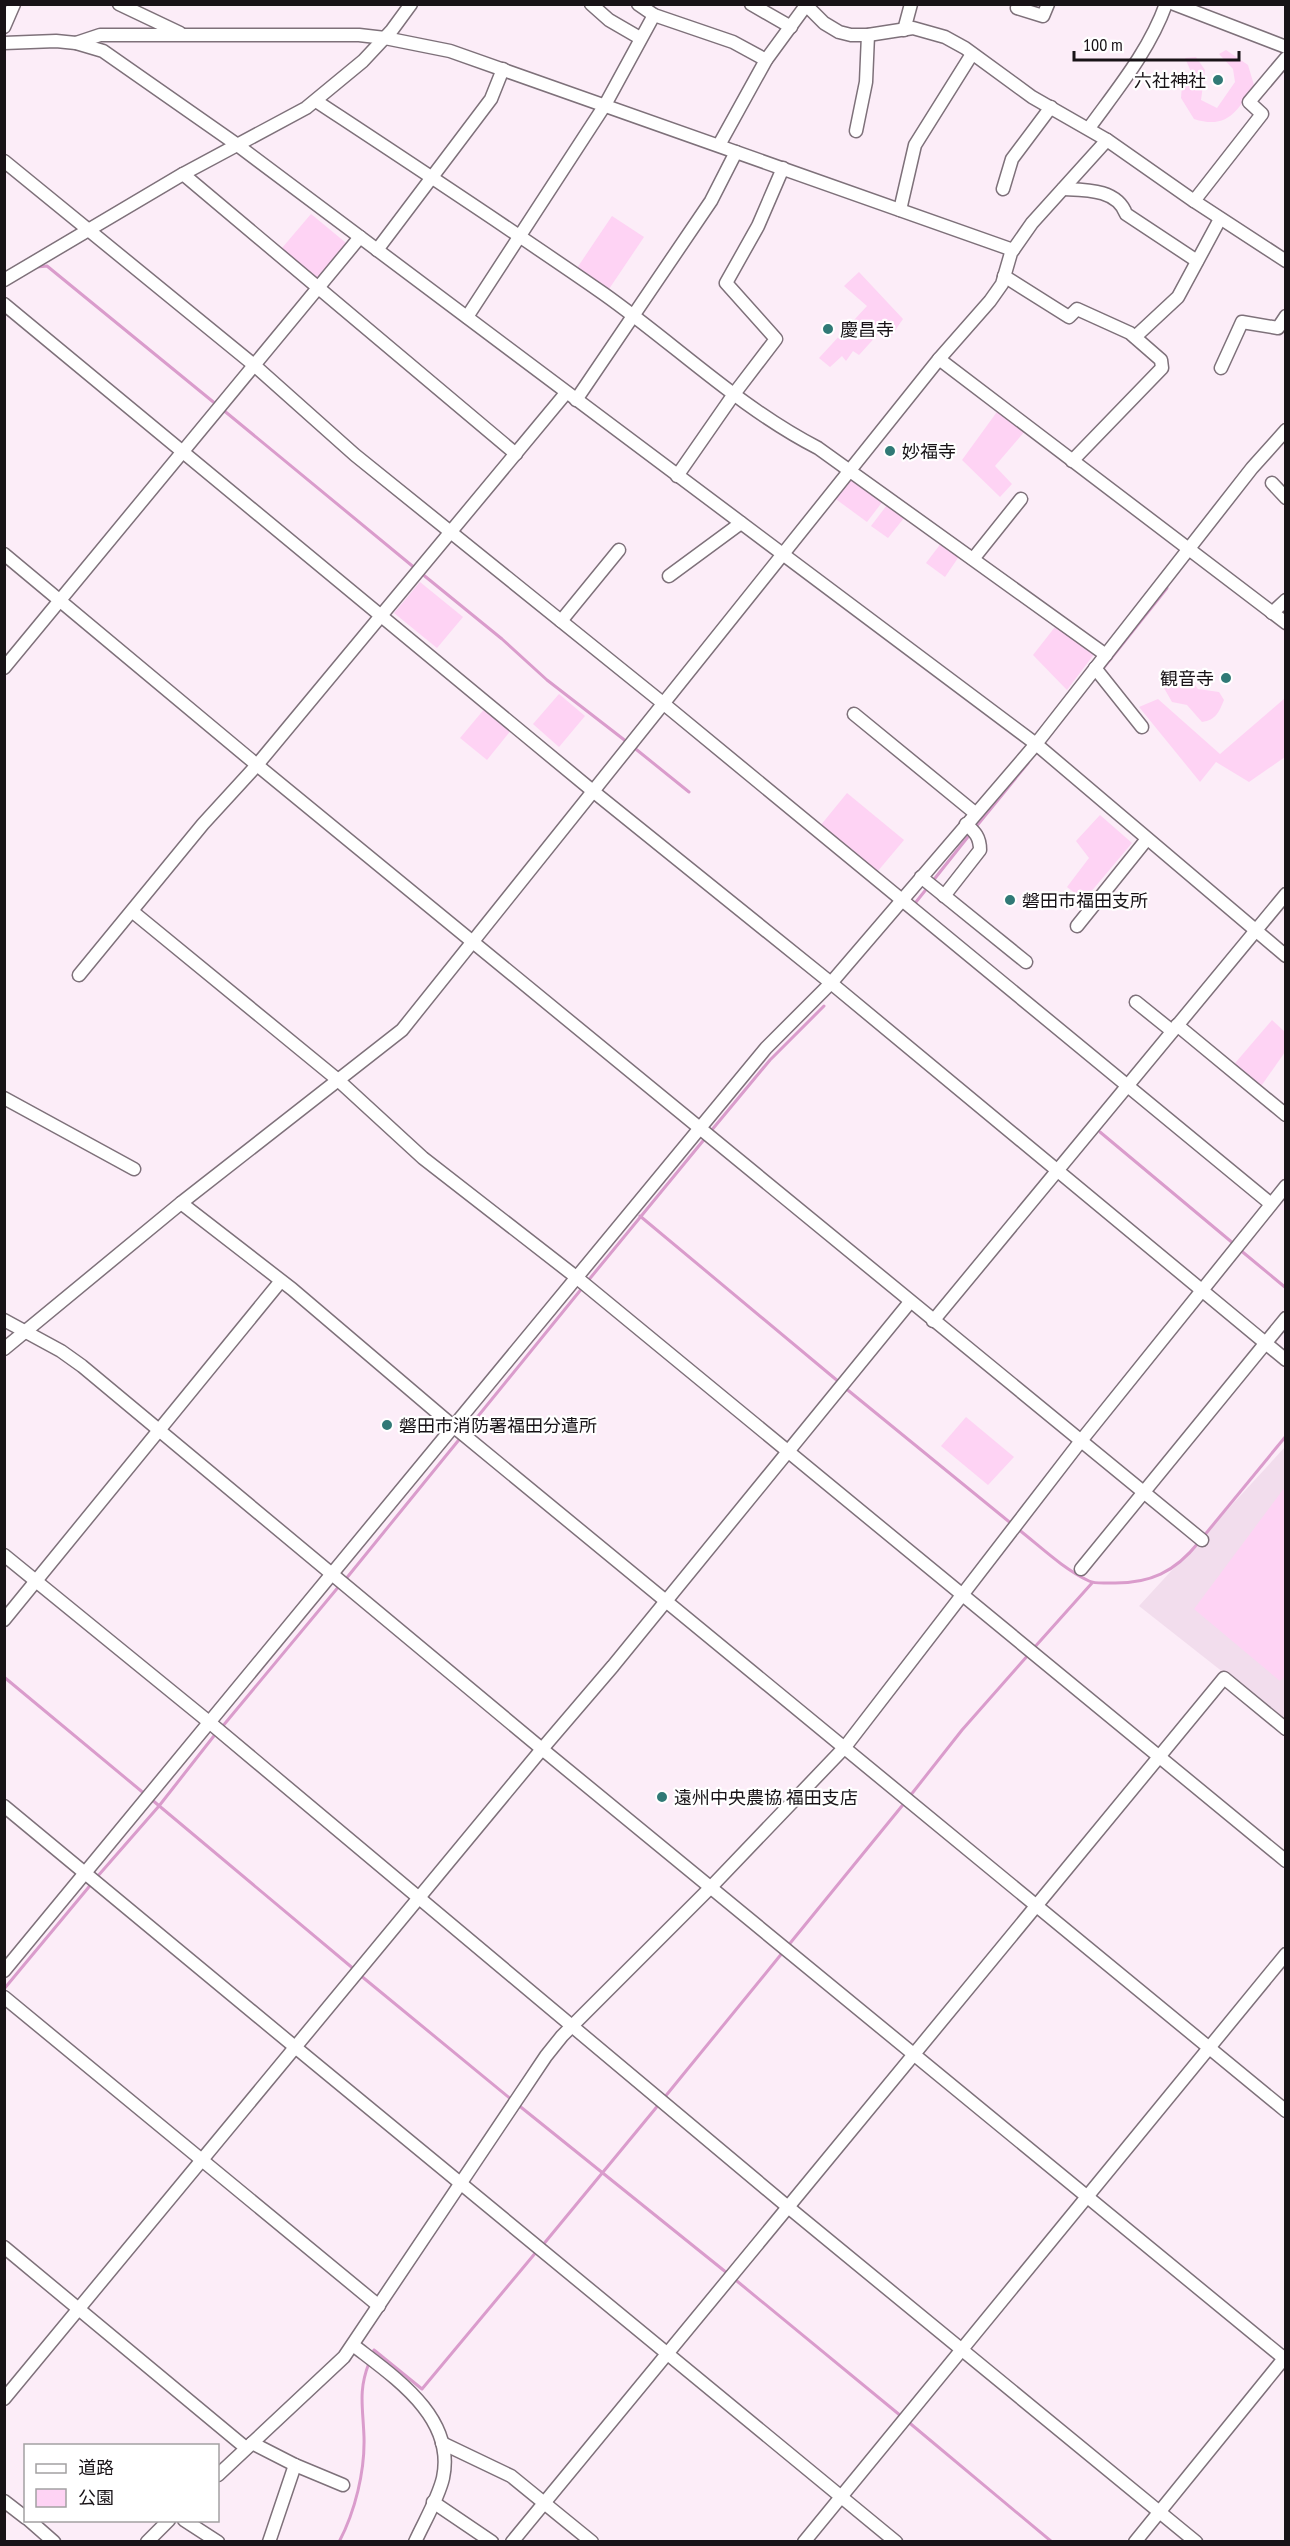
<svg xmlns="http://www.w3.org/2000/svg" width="1290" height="2546" font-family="'PT Sans Narrow','Noto Sans JP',sans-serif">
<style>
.built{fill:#f2dded}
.green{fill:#fed3f4}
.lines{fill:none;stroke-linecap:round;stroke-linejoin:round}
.stream{stroke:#da9ccc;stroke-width:3}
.minor-casing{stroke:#7e717a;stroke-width:15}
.minor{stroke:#fff;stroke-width:12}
.poi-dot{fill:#307976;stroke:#fff;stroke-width:2}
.labels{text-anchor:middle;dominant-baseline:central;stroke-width:4.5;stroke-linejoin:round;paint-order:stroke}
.poi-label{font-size:18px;fill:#181317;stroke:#fff;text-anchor:start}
</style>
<rect width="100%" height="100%" fill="#fcedf8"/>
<polygon class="built" points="1285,1447 1285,1721 1139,1606"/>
<g class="green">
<path d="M1226 50 1248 65 1254 85C1238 110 1228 130 1194 119L1181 98 1182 85 1192 74 1185 58 1196 57 1205 70 1201 100 1217 108 1235 82 1233 69 1219 54Z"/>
<polygon points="311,214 351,247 322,283 282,248"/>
<polygon points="612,216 644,237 605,295 573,274"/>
<polygon points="859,272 903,319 889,339 879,333 859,355 853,351 846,361 842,356 830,367 819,358 867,306 844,286"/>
<polygon points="999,409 1026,430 995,466 1012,484 1000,497 962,460"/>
<polygon points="850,475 883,501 867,522 833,497"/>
<polygon points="887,505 904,518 888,538 871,526"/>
<polygon points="942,542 960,555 945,577 926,563"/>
<polygon points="420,582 463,617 437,648 394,613"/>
<polygon points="1055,627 1095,653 1067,690 1033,655"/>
<path d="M1169 670 1189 678 1198 689 1219 692 1224 700C1219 712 1216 720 1202 722L1187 705 1172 702 1160 681 1162 672Z"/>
<polygon points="559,694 585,716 559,747 533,724"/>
<polygon points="1285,698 1285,757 1249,782 1216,762 1200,782 1139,707 1158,699 1220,754"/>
<polygon points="486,707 512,729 487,760 460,738"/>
<polygon points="847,793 904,840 872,878 816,831"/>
<polygon points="1100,815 1132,843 1084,900 1067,887 1089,858 1076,841"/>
<polygon points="1272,1020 1285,1032 1285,1052 1257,1092 1230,1069"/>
<polygon points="966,1417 1014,1457 988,1485 941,1446"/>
<polygon points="1285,1487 1286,1675 1280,1681 1194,1609"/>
</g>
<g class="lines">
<g class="stream">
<polyline points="37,267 47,266 217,405"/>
<polyline points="222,409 416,569"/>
<polyline points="421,573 502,639 547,680 627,742"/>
<polyline points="1101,671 1167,588"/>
<polyline points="632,746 689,792"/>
<polyline points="975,828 1028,763"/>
<polyline points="932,882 971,833"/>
<polyline points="916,902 928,887"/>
<polyline points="711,1131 770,1060 824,1006"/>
<polyline points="1100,1132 1234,1244"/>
<polyline points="640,1216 839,1382"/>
<polyline points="1239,1249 1286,1288"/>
<polyline points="587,1282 707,1136"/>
<polyline points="844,1387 1013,1525"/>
<polyline points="466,1431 583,1287"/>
<path d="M1018 1529C1041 1547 1062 1568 1089 1581 1095 1584 1104 1583 1111 1583 1150 1584 1175 1572 1199 1542"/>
<polyline points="1203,1537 1286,1436"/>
<polyline points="345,1580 462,1436"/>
<polyline points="1033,1649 1092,1583"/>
<polyline points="4,1677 146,1795"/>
<polyline points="222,1727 340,1585"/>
<polyline points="910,1796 962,1730 1029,1654"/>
<polyline points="151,1799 355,1970"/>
<polyline points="97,1877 159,1806 217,1732"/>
<polyline points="787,1947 906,1801"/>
<polyline points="360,1975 512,2100"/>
<polyline points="4,1989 93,1882"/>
<polyline points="664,2098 783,1952"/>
<polyline points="517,2104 727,2273"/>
<polyline points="542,2246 660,2103"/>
<polyline points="732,2277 901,2416"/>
<polyline points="372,2357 374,2350 422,2389 537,2251"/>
<polyline points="906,2420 1052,2542"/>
<path d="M339 2542C355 2512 365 2471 364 2437 363 2407 358 2391 369 2363"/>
</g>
<defs>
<g id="minor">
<polyline points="119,4 180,33"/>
<polyline points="591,4 609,20 640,38"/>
<polyline points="638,4 654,15 733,42 766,60"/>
<polyline points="751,4 791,27"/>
<polyline points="1174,4 1286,47"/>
<polyline points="807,6 824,23 839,32 851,35 868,35 913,28 945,37 965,48 1032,97 1107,140"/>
<polyline points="1017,8 1043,16 1048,4"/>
<polyline points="4,27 14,4"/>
<polyline points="904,30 911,4"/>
<polyline points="4,43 56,41 76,43 103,51 236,144 1036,744 1286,956"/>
<polyline points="76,43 100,35 359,35 385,38 450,51 1013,250"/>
<path d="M316 101C413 165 509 228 604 294 676 345 740 408 818 448L1106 655"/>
<path d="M1089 128C1118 88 1149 51 1166 4"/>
<polyline points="856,131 866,82 868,35"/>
<polyline points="719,145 766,60 807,4"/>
<polyline points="4,161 254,365 355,455 664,704 1271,1204"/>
<polyline points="183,174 516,454"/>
<polyline points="1003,189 1012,159 1051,107"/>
<path d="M1063 189C1086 190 1117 189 1126 214L1197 261"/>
<polyline points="1194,201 1262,114 1249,102 1286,58"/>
<polyline points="900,210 915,145 972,54"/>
<polyline points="377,250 491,99 503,69"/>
<polyline points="1004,276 1069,317 1077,309 1130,333 1161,360 1162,368 1072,461"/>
<polyline points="4,280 183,174 306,108 363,61 392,30 411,4"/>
<polyline points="4,304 594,792 831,983 1286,1360"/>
<polyline points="467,317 605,105 654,15"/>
<polyline points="1135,337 1178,297 1220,219"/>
<polyline points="939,359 1286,623"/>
<polyline points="1221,368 1242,322 1278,328 1286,316"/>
<polyline points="576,400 711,201 736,152"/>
<polyline points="677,476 734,394 776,339 726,283 758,226 783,168"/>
<polyline points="1272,483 1286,498"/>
<polyline points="4,554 257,765 1202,1540"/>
<polyline points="973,559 1021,499"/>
<polyline points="669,576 741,523"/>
<polyline points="1272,613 1286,600"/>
<polyline points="561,621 619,550"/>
<polyline points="4,668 360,237"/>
<polyline points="1095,668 1142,727"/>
<polyline points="854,714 975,813"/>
<polyline points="921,877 1026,962"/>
<path d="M944 896 980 850C980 837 975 832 966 824"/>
<polyline points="133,912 338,1080 423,1158 576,1277 1286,1861"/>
<polyline points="1077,926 1147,839"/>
<polyline points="79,975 203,824 257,765 566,393"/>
<polyline points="1136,1002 1172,1031"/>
<polyline points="1177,1025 1286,1115"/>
<polyline points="4,1098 134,1169"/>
<polyline points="181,1203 292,1289 453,1426 1286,2111"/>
<polyline points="4,1320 61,1351 82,1366 542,1749 1286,2360"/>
<polyline points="933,1321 1286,894"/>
<polyline points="4,1349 181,1203 402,1030 939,359 990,301 1002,284 1011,253 1032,223 1107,140 1194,201 1286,261"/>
<polyline points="4,1555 209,1722 788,2207 1196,2542"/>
<polyline points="1081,1569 1286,1318"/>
<polyline points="4,1620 280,1282"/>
<polyline points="4,1806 295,2047 896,2542"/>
<polyline points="4,1971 766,1048 831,983 1036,744 1252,468 1286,430"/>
<polyline points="4,1997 379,2306"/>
<polyline points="4,2247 246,2448"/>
<path d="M353 2345C394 2377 456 2417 443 2478 438 2499 424 2522 415 2542"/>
<polyline points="4,2399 542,1749 613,1666 910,1302"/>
<polyline points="252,2443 295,2465 343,2485"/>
<polyline points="442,2443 511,2476 592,2542"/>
<polyline points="218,2475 344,2357 546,2056 562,2036 712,1886 845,1747 1080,1442 1286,1186"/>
<polyline points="4,2501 26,2518"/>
<polyline points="433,2502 492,2542"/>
<polyline points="29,2520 54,2542"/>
<polyline points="184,2520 218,2542"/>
<polyline points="147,2542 169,2520"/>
<polyline points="269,2542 295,2465"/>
<polyline points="512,2542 1224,1678 1286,1729"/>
<polyline points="804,2542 1286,1954"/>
<polyline points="1135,2542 1286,2356"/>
</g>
</defs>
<use href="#minor" class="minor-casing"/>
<use href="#minor" class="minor"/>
</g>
<g class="poi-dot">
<circle cx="1218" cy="80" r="6"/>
<circle cx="828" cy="329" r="6"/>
<circle cx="890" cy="451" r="6"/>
<circle cx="1226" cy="678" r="6"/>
<circle cx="1010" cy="900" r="6"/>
<circle cx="387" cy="1425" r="6"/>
<circle cx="662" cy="1797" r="6"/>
</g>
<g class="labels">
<g class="poi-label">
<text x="1206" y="80" text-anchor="end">六社神社</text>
<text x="840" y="329">慶昌寺</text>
<text x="902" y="451">妙福寺</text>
<text x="1214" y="678" text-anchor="end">観音寺</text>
<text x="1022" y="900">磐田市福田支所</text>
<text x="399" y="1425">磐田市消防署福田分遣所</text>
<text x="674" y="1797">遠州中央農協 福田支店</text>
</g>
</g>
<rect width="1290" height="2546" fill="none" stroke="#181317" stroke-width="12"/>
<rect x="24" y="2444" width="195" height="78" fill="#ffffff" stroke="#a3a1a2" stroke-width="1.5"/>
<rect x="36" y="2464" width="30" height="9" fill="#ffffff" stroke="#a3a1a2" stroke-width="1.5"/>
<text x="78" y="2474" font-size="18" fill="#181317">道路</text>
<rect x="36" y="2489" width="30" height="18" fill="#fed3f4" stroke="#a3a1a2" stroke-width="1.5"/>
<text x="78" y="2504" font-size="18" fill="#181317">公園</text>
<path d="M1074 51v9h165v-9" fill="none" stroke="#181317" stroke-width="3"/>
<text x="1083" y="51" font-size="18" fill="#181317" stroke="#ffffff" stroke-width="4.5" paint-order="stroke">100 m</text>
</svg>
